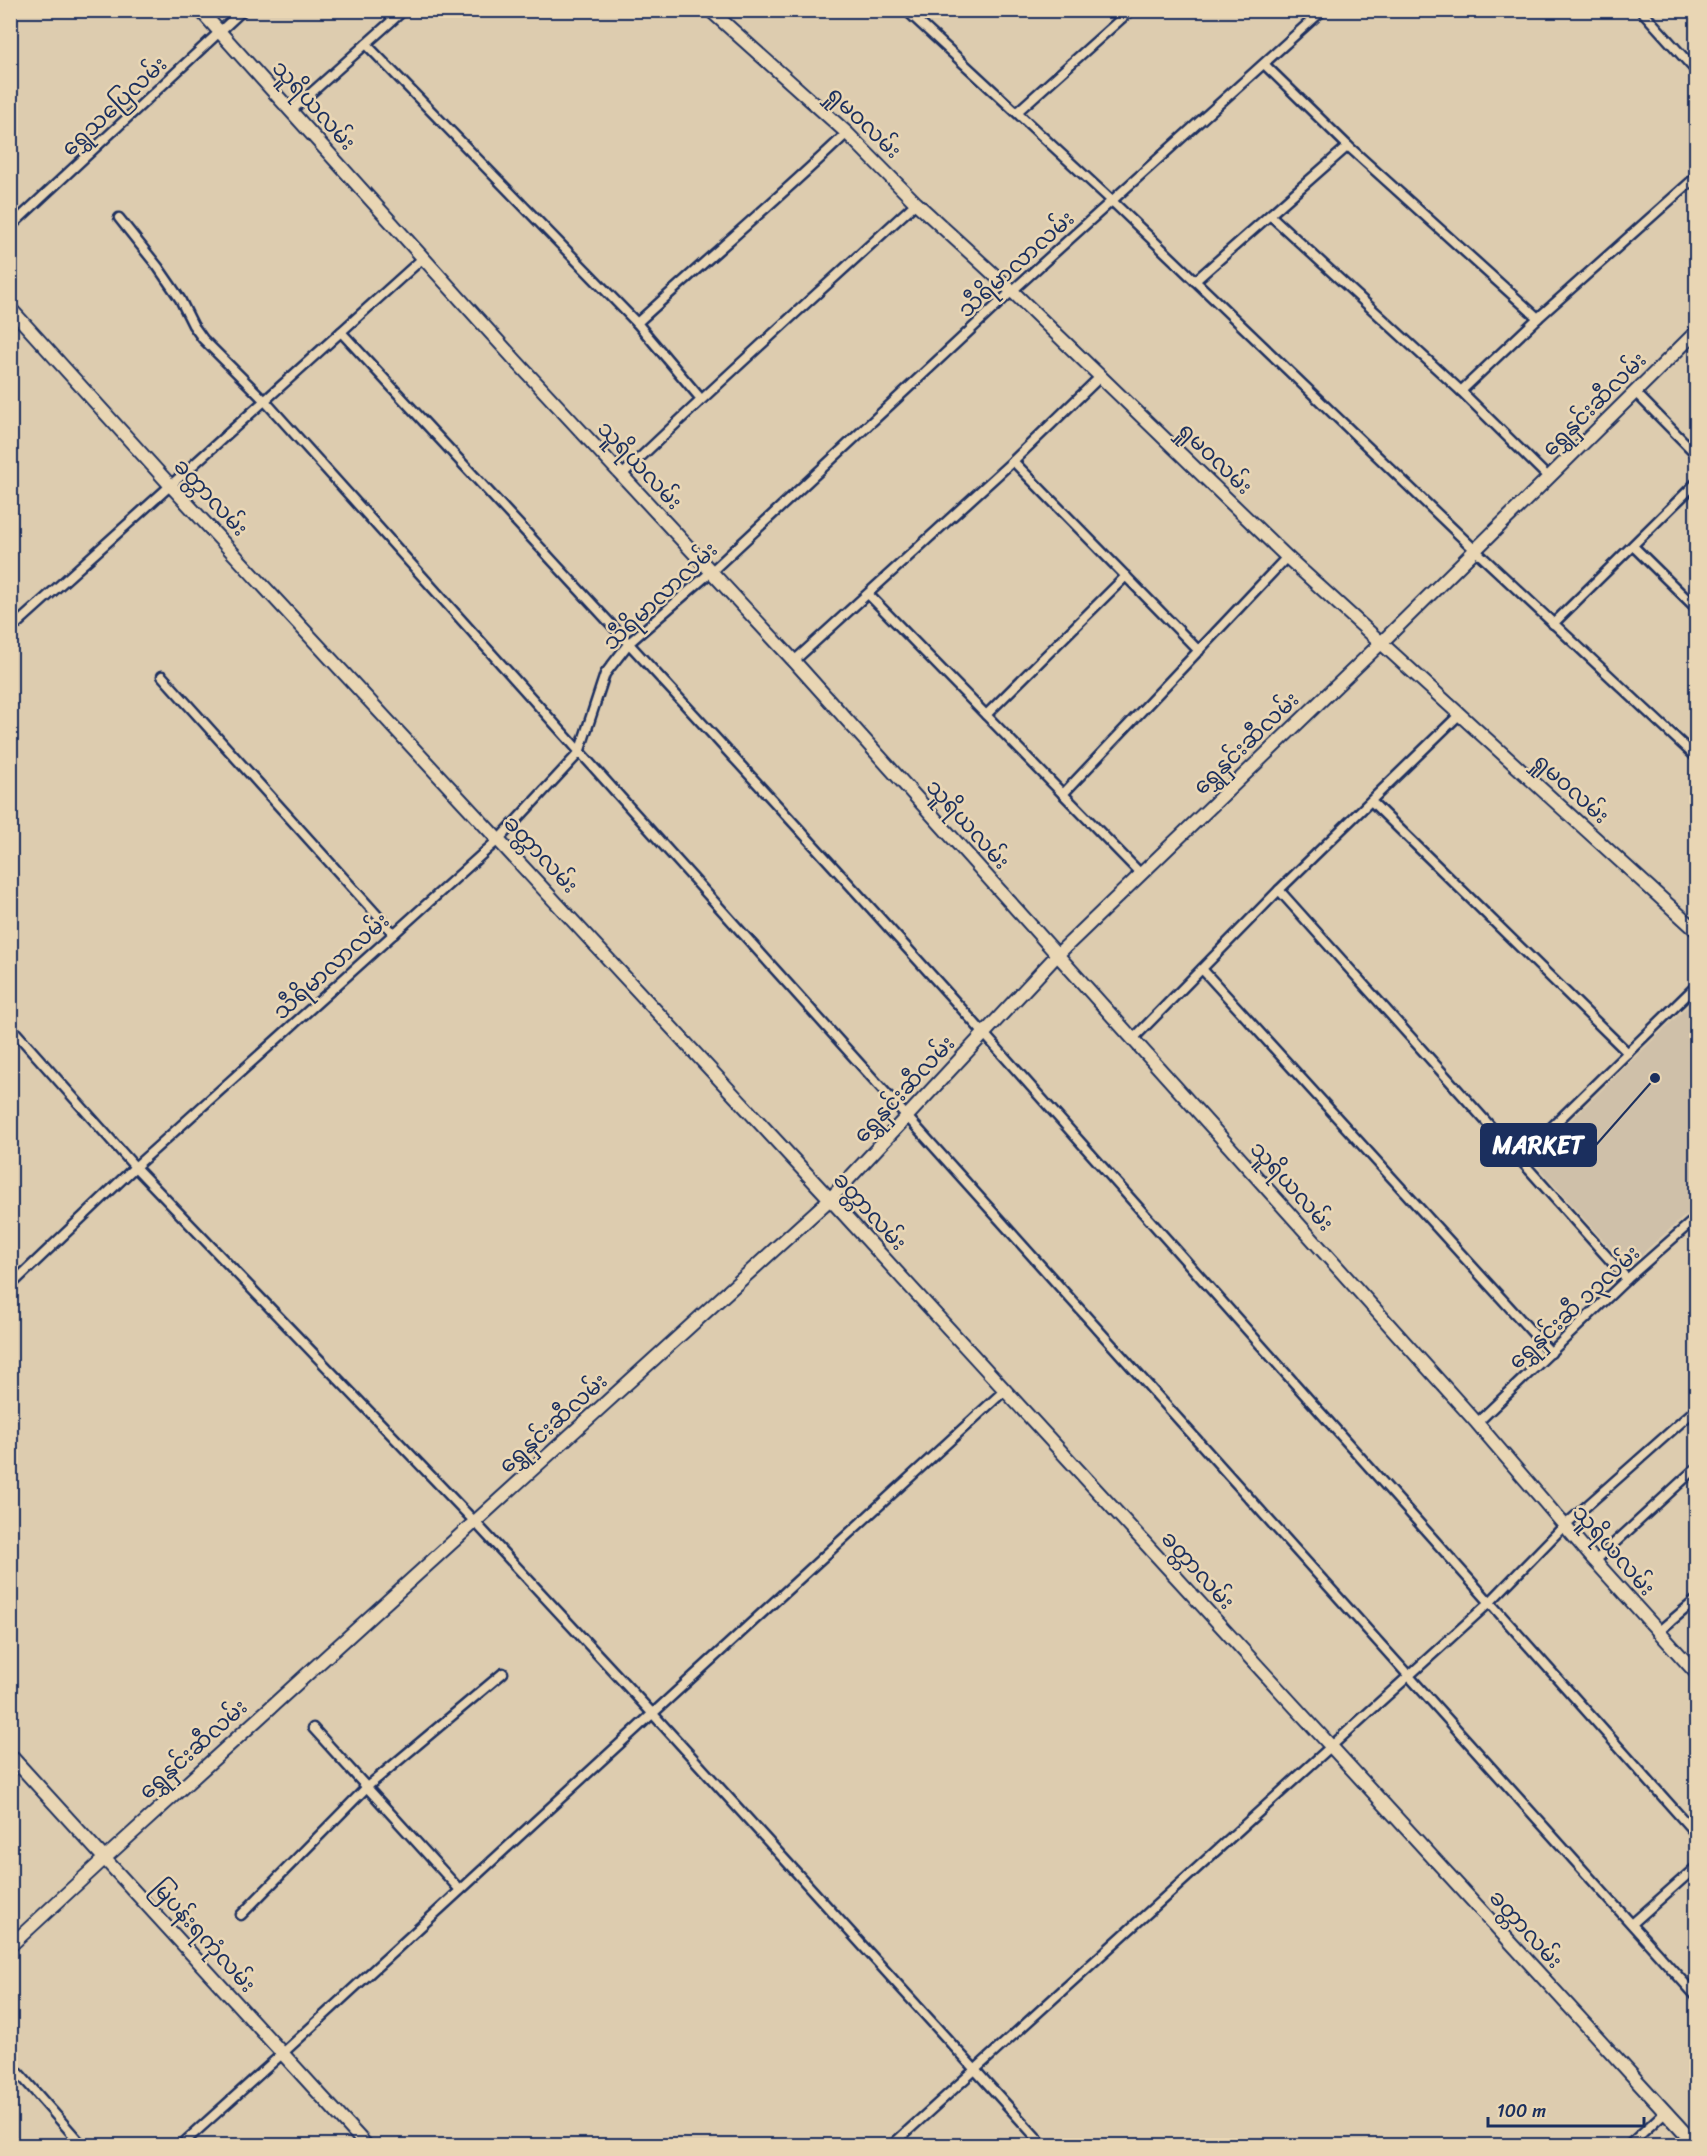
<svg xmlns="http://www.w3.org/2000/svg" width="1707" height="2156" font-family="Sriracha,'Noto Sans Myanmar',sans-serif">
<style>
.built{fill:#cfc0a9}
.lines{fill:none;stroke-linecap:round;stroke-linejoin:round}
.street-casing{stroke:#1b2f5e;stroke-width:13}
.secondary-casing{stroke:#1b2f5e;stroke-width:16}
.street{stroke:#e9d6b4;stroke-width:8}
.secondary{stroke:#e9d6b4;stroke-width:12}
.labels{text-anchor:middle;dominant-baseline:central;stroke-width:5;stroke-linejoin:round;paint-order:stroke}
.street-label{font-size:22px;fill:#1b2f5e;stroke:#e9d6b4}
.leader{fill:none;stroke:#1b2f5e;stroke-width:2}
.callout-dot{fill:#1b2f5e;stroke:#e9d6b4;stroke-width:2}
.callout{fill:#1b2f5e;stroke:#1b2f5e;stroke-width:2}
.callout-label{font-size:24px;text-anchor:middle;font-weight:bold;fill:#fff}
</style>
<rect width="100%" height="100%" fill="#ddccaf"/>
<filter id="ink" filterUnits="userSpaceOnUse"><feTurbulence type="fractalNoise" baseFrequency=".0167" numOctaves="2"/><feDisplacementMap in="SourceGraphic" scale="12" xChannelSelector="R" yChannelSelector="G"/><feConvolveMatrix kernelMatrix="1 2 1 2 8 2 1 2 1" color-interpolation-filters="sRGB"/></filter>
<g filter="url(#ink)">
<polygon class="built" points="1696,998 1696,1206 1627,1267 1531,1159"/>
<g class="lines">
<defs>
<g id="street">
<polyline points="906,10 1112,201 1475,550 1696,757"/>
<polyline points="1641,10 1696,71"/>
<polyline points="366,44 637,323"/>
<polyline points="1264,64 1348,146 1538,318 1696,177"/>
<polyline points="291,111 404,10"/>
<polyline points="1017,112 1131,10"/>
<polyline points="1270,215 1461,391 1538,318"/>
<polyline points="119,218 158,267 180,299 193,325 203,339 265,401 1696,1996"/>
<polyline points="10,227 243,10"/>
<polyline points="1195,281 1348,146"/>
<path d="M341 332C557 566 774 799 987 1037 1224 1302 1458 1570 1696 1834"/>
<polyline points="1461,391 1549,478"/>
<polyline points="1635,392 1696,454"/>
<path d="M701 399 637 323C707 259 779 198 847 133"/>
<polyline points="1013,461 1199,651"/>
<path d="M621 476C717 383 817 294 916 203"/>
<polyline points="1633,546 1696,608"/>
<polyline points="869,595 1141,874"/>
<polyline points="1553,624 1696,483"/>
<polyline points="10,630 423,258"/>
<polyline points="794,661 1013,461 1101,376"/>
<polyline points="162,676 394,934"/>
<polyline points="986,715 1126,576"/>
<polyline points="1063,794 1287,557"/>
<polyline points="1371,801 1628,1053"/>
<polyline points="1279,890 1627,1279"/>
<polyline points="1202,969 1551,1353"/>
<polyline points="10,1026 135,1167 475,1522 652,1713 1044,2146"/>
<polyline points="1133,1039 1279,890 1459,715"/>
<polyline points="1519,1159 1696,986"/>
<polyline points="10,1286 135,1167 499,839 579,753 605,674 629,643 712,571 1012,291 1323,10"/>
<polyline points="1477,1423 1627,1279 1696,1218"/>
<polyline points="1595,1561 1696,1468"/>
<polyline points="1658,1632 1696,1600"/>
<polyline points="313,1728 460,1890"/>
<polyline points="241,1915 368,1786 503,1673"/>
<polyline points="1632,1924 1696,1867"/>
<polyline points="10,2063 83,2146"/>
<polyline points="180,2146 283,2053 1005,1390"/>
<polyline points="891,2146 1489,1603 1564,1526 1696,1409"/>
<polyline points="1628,2146 1666,2111"/>
</g>
<g id="secondary">
<polyline points="200,10 516,361 794,661 1477,1423 1595,1561 1696,1673"/>
<polyline points="710,10 847,133 916,203 1012,291 1287,557 1696,930"/>
<polyline points="10,308 171,486 830,1199 1696,2145"/>
<polyline points="10,1755 367,2146"/>
<polyline points="10,1946 105,1858 830,1199 1058,954 1380,644 1696,332"/>
</g>
</defs>
<use href="#street" class="street-casing"/>
<use href="#secondary" class="secondary-casing"/>
<use href="#street" class="street"/>
<use href="#secondary" class="secondary"/>
</g>
</g>
<g class="labels">
<g class="street-label">
<text transform="translate(314 105) rotate(48)">သူရိယလမ်း</text>
<text transform="translate(114 106) rotate(-43)">ရွှေသပြေလမ်း</text>
<text transform="translate(864 122) rotate(44)">ရှုမဝလမ်း</text>
<text transform="translate(1016 264) rotate(-42)">သီရိမာလာလမ်း</text>
<text transform="translate(1594 404) rotate(-45)">ရွှေနှင်းဆီလမ်း</text>
<text transform="translate(1215 458) rotate(44)">ရှုမဝလမ်း</text>
<text transform="translate(640 465) rotate(47)">သူရိယလမ်း</text>
<text transform="translate(211 497) rotate(47)">ခတ္တာလမ်း</text>
<text transform="translate(660 596) rotate(-43)">သီရိမာလာလမ်း</text>
<text transform="translate(1246 743) rotate(-44)">ရွှေနှင်းဆီလမ်း</text>
<text transform="translate(1571 788) rotate(42)">ရှုမဝလမ်း</text>
<text transform="translate(968 824) rotate(48)">သူရိယလမ်း</text>
<text transform="translate(541 854) rotate(47)">ခတ္တာလမ်း</text>
<text transform="translate(331 966) rotate(-42)">သီရိမာလာလမ်း</text>
<text transform="translate(904 1089) rotate(-47)">ရွှေနှင်းဆီလမ်း</text>
<text transform="translate(1292 1186) rotate(48)">သူရိယလမ်း</text>
<text transform="translate(870 1211) rotate(48)">ခတ္တာလမ်း</text>
<text transform="translate(1574 1307) rotate(-43)">ရွှေနှင်းဆီ ၁၃လမ်း</text>
<text transform="translate(553 1423) rotate(-42)">ရွှေနှင်းဆီလမ်း</text>
<text transform="translate(1614 1550) rotate(49)">သူရိယလမ်း</text>
<text transform="translate(1198 1570) rotate(48)">ခတ္တာလမ်း</text>
<text transform="translate(193 1749) rotate(-42)">ရွှေနှင်းဆီလမ်း</text>
<text transform="translate(1526 1929) rotate(48)">ခတ္တာလမ်း</text>
<text transform="translate(204 1936) rotate(48)">မြပန်းရကုံလမ်း</text>
</g>
</g>
<path class="leader" d="M1655 1078L1596 1145"/>
<circle class="callout-dot" cx="1655" cy="1078" r="6"/>
<rect class="callout" x="1481" y="1124" width="115" height="42" rx="6"/>
<g class="callout-label">
<text x="1538" y="1153">MARKET</text>
</g>
<rect width="1707" height="2156" fill="none" stroke="#e9d6b4" stroke-width="36"/>
<rect x="18" y="18" width="1671" height="2120" fill="none" stroke="#1b2f5e" stroke-width="2" filter="url(#ink)"/>
<path d="M1488 2117v9h156v-9" fill="none" stroke="#1b2f5e" stroke-width="3"/>
<text x="1497" y="2117" font-size="18" fill="#1b2f5e" stroke="#e9d6b4" stroke-width="4.5" paint-order="stroke">100 m</text>
</svg>
